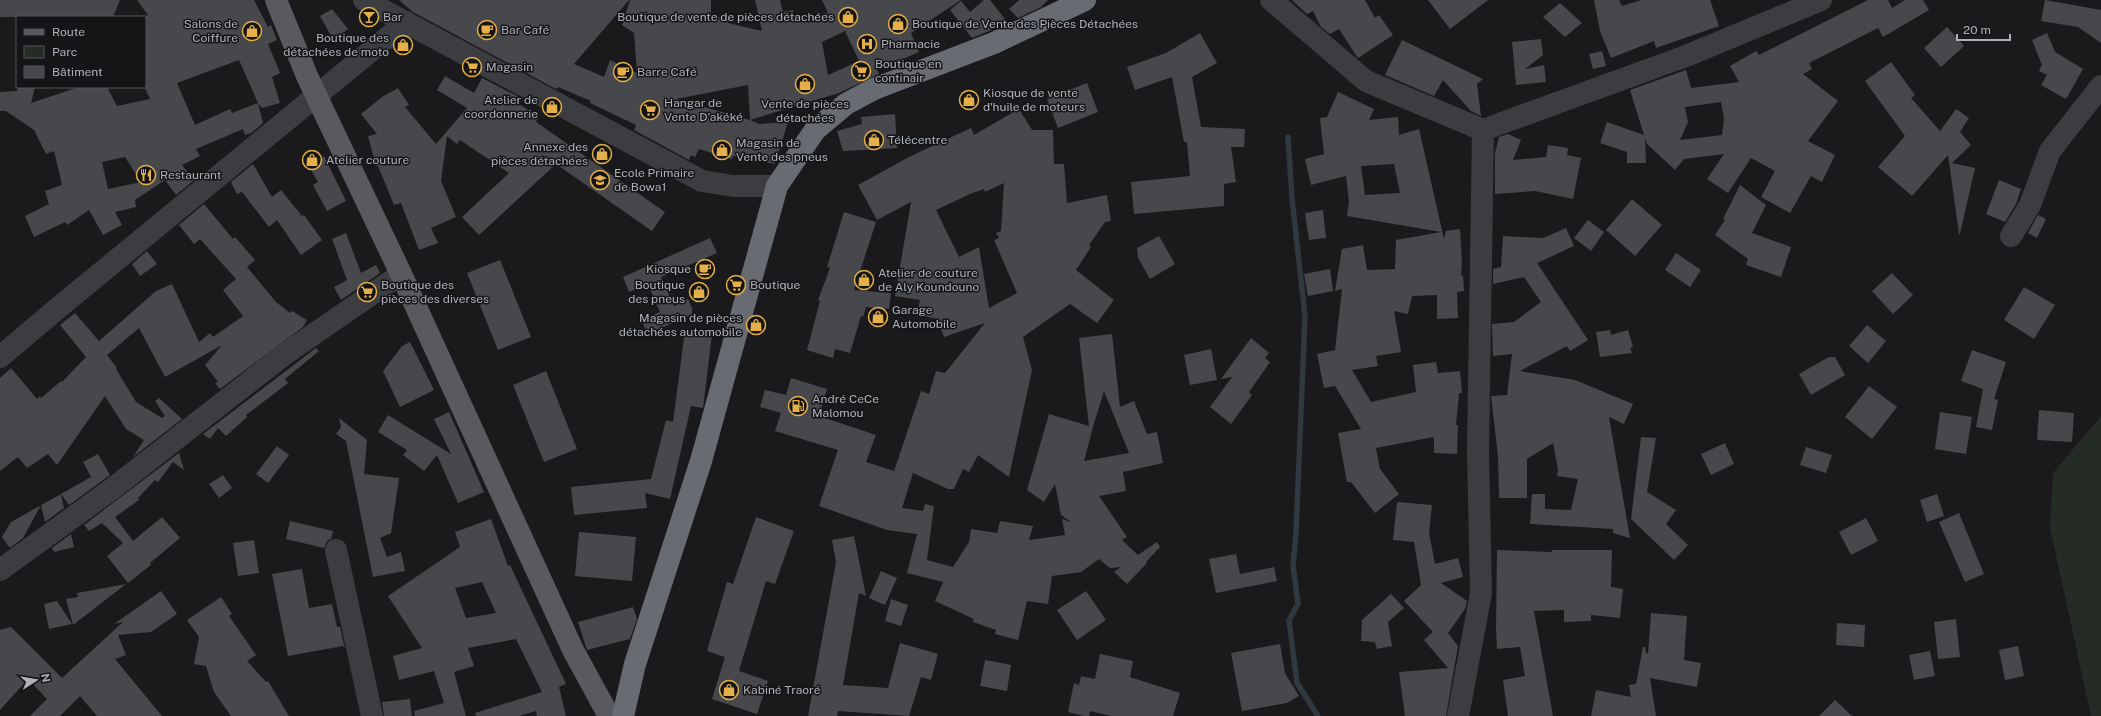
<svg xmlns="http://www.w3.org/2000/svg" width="2101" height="716" font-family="'Public Sans',sans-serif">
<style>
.green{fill:#252c25}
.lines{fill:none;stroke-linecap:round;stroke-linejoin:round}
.stream{stroke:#313940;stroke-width:5.5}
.building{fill:#47484c;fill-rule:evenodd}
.minor{stroke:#3c3d41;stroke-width:22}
.major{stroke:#585a60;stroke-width:22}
.highway{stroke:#686b72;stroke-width:22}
.labels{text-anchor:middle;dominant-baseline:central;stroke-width:3;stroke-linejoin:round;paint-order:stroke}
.poi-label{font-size:12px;fill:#aeb2bb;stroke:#151517;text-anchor:start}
</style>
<rect width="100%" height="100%" fill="#1a1a1c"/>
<polygon class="green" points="2101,416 2101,716 2091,716 2050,528 2053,473"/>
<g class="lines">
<polyline class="stream" points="1288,137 1292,198 1305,316 1296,533 1293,565 1298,604 1289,620 1297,683 1318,716"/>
</g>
<g class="building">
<polygon points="0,0 120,0 113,17 0,17"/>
<path d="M137 0H254L268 27 271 25 277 40 268 44 280 73 272 77 280 103 262 108 258 103 263 123 251 133 245 135 243 129 196 149 200 156 182 165 194 180 176 195 165 180 135 200 136 207 115 212 122 225 103 235 89 210 67 225 65 222 34 237 25 216 49 204 45 191 62 185 54 151 46 154 34 130 6 111H0V92L17 91 18 87H35L31 103 79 87H107L117 106 150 99 145 88V17L148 15ZM239 60 258 103 232 113 230 109 195 125 177 83ZM125 157 141 182 108 189 102 162Z"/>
<path d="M399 0H629L574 64 604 77 610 60 637 73 634 33 622 25 630 0H711V15L729 19 728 23 762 31 755 0H780L783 12 793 10 795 20 828 13 822 0H961L911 33 919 52 877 70 879 74 839 93 750 120 759 124 788 122 775 164 733 156 732 159 699 149 695 157 691 155 689 160 634 130 636 125 590 103 591 101 558 87 556 89 413 12ZM845 31 859 61 828 75 822 42ZM748 85 750 120 676 99Z"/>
<polygon points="984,0 990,0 1008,23 972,38 950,10 961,1 970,12"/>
<polygon points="1019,0 1048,0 1041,7 1018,18 1009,9"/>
<polygon points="1292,0 1365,0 1375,18 1379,15 1393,35 1358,58 1339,29 1330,34 1321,27 1313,11 1307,14"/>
<polygon points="1428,0 1488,0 1450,29"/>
<polygon points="1594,0 1619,0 1622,6 1641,0 1710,0 1719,26 1656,48 1654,41 1611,58 1600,31"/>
<path d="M1868 0H1888L1892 8 1905 0H1923L1929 10 1883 37 1878 28 1809 63 1812 69 1803 74 1838 101 1808 141 1835 155 1822 182 1811 176 1790 213 1761 197 1775 171 1751 158 1728 193 1707 179 1724 154 1684 159 1675 170 1647 144 1645 138 1646 163H1627V152L1600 143 1607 122 1644 135 1630 90 1686 70 1691 88 1739 82 1730 66 1756 51 1759 55ZM1721 102 1724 118 1722 135 1680 140 1688 122 1685 107Z"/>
<polygon points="2045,0 2101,10 2101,43 2078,27 2041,21"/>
<polygon points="1560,3 1582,23 1565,37 1543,17"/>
<polygon points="332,9 348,29 334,41 320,16"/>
<polygon points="1947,27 1964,46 1941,67 1924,48"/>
<polygon points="1200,33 1217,63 1192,77 1201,127 1245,129 1244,147 1231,147 1236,182 1224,184 1224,206 1134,214 1131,182 1190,176 1187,142 1184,142 1172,77 1135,90 1127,67 1166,53"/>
<polygon points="2047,33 2055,52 2083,69 2066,99 2041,85 2047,75 2039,71 2042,65 2032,40"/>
<polygon points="1541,39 1543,55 1525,69 1544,65 1546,82 1516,85 1512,42"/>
<polygon points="1402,40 1483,79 1477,84 1481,116 1471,111 1443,80 1434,96 1385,75"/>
<polygon points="1602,51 1606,66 1593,69 1589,54"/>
<polygon points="1891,62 1915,95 1911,98 1940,131 1956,109 1969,118 1960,132 1971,145 1952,163 1975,168 1960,234 1959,234 1948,155 1912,196 1878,167 1905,136 1865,81"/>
<polygon points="445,76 474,93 482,78 519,97 515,102 539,116 536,122 665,212 652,231 556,164 479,235 462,217 509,173 460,140 457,144 447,136 441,181 456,217 431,228 438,243 419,250 401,203 394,205 378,166 376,166 368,136 377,134 361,114 382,97 398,88 409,105 405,107 436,144 467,108 437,90"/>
<polygon points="1087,83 1098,112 1058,128 1047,99"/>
<path d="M1338 92 1374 109 1369 120 1398 117 1399 135 1419 129 1444 239 1446 231 1460 229 1462 262 1461 276 1463 275 1464 291 1457 292 1458 318 1437 319V295L1412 296 1408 314 1394 311 1401 352 1376 356 1378 366 1352 370 1371 402 1416 392 1413 365 1436 362 1438 373 1460 371 1462 393H1459L1456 425H1458L1457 454 1434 453V437L1376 448 1380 469 1399 494 1375 513 1351 482H1347L1338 433 1361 429 1335 386 1324 388 1317 354 1335 350 1342 289 1335 291 1342 249 1363 245 1367 270 1395 269 1396 240 1441 232 1347 216 1349 202 1346 176 1311 185 1305 159 1324 154 1320 118 1327 117ZM1394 164 1400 193 1365 195 1361 166Z"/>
<path d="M1019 109 1032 130H1053L1054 164H1064L1067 203 1107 195 1111 221 1105 222 1089 245 1091 247 1076 270 1114 300 1097 323 1070 304 1023 337 1032 370 1009 477 978 455 969 472 963 469 954 489H948L913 473 902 508 923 511 925 504 934 506 927 560 953 567 969 542 971 529 997 533 1000 521 1033 526 1029 540 1065 535 1062 519 1071 522 1061 515 1055 484 1044 502 1027 490 1049 414 1089 426 1079 338 1112 334 1120 407 1134 401 1147 434 1157 432 1163 463 1123 472 1126 491 1099 496 1127 537 1122 540 1138 555 1157 542 1160 547 1146 562 1147 563 1127 584 1114 572 1121 567 1110 568 1099 559 1081 572 1052 576 1048 604 1027 601 1018 640 995 634 996 630 973 622 974 619 935 601 943 582 907 573 917 534 887 530 819 506 838 450 775 431 781 413 760 407 765 390 786 395 791 378 827 389 819 416 876 435 866 462 894 471 921 391 929 394 936 371 945 373 985 323 944 337 938 319 917 315 920 300 895 296 911 202 877 220 858 185 911 156 971 128 974 135ZM1004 183 1001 231 996 233 999 238 994 240 1017 293 989 308 979 247 959 257 936 210 970 194 984 189 985 192ZM1104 391 1129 453 1084 461 1093 427Z"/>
<polygon points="895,114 897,148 843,151 837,131 862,124 861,117"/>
<polygon points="1508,134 1521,140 1513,160 1546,157 1548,145 1568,148 1567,155 1581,158 1573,199 1535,191 1495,194 1495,153 1499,137"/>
<polygon points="324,156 346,201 327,211 313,185 318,182 310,168"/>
<polygon points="253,164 272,197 281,190 302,216 304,215 322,240 301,255 277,220 269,227 242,192 237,194 231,182"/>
<polygon points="1999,180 2021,189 2016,204 2005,222 1986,214"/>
<polygon points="1740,185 1766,205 1752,233 1791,247 1781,277 1746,265 1748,259 1715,235 1725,220 1723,219"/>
<polygon points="1632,199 1662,225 1635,256 1606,230"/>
<polygon points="204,204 233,239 235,237 255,260 247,267 276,302 290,313 292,311 307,320 303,327 220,389 215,383 218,382 205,365 222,345 165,377 139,328 107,355 117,368 116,369 136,402 162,418 165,416 155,401 159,398 182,419 133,457 144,440 126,429 105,396 57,465 48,454 27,468 18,457 0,471 0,378 11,368 37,399 40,396 41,398 61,381 62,382 86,357 60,325 75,313 99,341 156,291 172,284 199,342 210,333 213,337 243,316 223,290 236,279 200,239 194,244 179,225"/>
<polygon points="1323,210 1326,238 1309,240 1305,213"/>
<polygon points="844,212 876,222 854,290 891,293 889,309 866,307 863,317 861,316 850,353 835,349 833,358 807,350 820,301 818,300 830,268 827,267"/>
<polygon points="2038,215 2046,219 2037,238 2028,233"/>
<polygon points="1588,220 1604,232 1591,251 1574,238"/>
<polygon points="1566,228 1574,246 1537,263 1588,340 1570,351 1567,346 1520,371 1575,380 1633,404 1624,424 1609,417 1630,538 1613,533 1613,529 1530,524 1532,494 1545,494 1545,509 1571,510 1578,479 1557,476 1558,470 1553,443 1527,459 1527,498 1499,498 1498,456 1491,396 1507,395 1512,354 1493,356 1492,324 1514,322 1541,302 1524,277 1493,284 1493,269 1501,267 1503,236 1543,238"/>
<polygon points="346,233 361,273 376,265 380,273 341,300 334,287 347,280 332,239"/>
<polygon points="1159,236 1175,264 1150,279 1138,258 1137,248"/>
<polygon points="710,238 717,253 661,277 674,306 688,299 692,308 692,314 648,334 641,320 660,312 648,284 629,292 623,277"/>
<polygon points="147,251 157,264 140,276 132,264"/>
<polygon points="1676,253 1701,270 1690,287 1665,270"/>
<polygon points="500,260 531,337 498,350 467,273"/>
<polygon points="1330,269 1333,291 1308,296 1304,274"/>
<polygon points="1892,273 1913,295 1893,314 1872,291"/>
<polygon points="2024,287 2055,305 2034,339 2004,320"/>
<polygon points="1867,325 1886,341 1868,363 1849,346"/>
<polygon points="685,330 712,334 703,408 691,406 670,499 645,493 647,508 574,515 571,487 651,479 666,420 673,422"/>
<polygon points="1610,330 1611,335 1628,330 1633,347 1630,348 1632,353 1600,357 1596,332"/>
<polygon points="1251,338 1269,353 1265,358 1270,362 1249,392 1252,395 1231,424 1210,407 1232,377 1221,379"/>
<polygon points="410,342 434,390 400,407 383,371 402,346"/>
<polygon points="316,348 319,351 285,379 288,383 246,415 247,417 226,436 218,428 210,439 203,434"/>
<polygon points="1211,349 1217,380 1190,385 1184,355"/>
<polygon points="1972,350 2006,362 1994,399 1998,400 1992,430 1976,427 1983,389 1961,381"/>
<polygon points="1829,357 1835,357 1845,375 1811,395 1799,374"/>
<polygon points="546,371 577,449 544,462 513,385"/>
<polygon points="1869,386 1897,407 1872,439 1845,417"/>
<polygon points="2039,410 2074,413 2072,442 2037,440"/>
<polygon points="449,412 484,492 458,503 437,455 424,471 403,455 407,450 378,432 388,415 451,454 434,419"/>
<polygon points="1940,412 1972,417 1966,454 1935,449"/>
<polygon points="339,418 367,440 364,474 399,478 391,533 380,538 387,557 401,552 405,571 373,577 346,441 336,434 341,427"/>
<polygon points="1641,437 1656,438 1647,492 1676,510 1666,524 1688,545 1674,560 1631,519"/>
<polygon points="1725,443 1734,464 1711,475 1701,454"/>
<polygon points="277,446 289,455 268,483 256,474"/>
<polygon points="1806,447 1832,455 1826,473 1800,465"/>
<polygon points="179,453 184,470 173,462 158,482 155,480 138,498 139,500 115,517 133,541 162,517 180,538 150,563 151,565 128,583 107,556 123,543 102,523 89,531 84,525"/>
<polygon points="98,454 110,475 69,505 61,494 91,477 83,462"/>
<polygon points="223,475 232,488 219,498 209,484"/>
<polygon points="61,494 64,508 45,522 41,505 23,538 10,548 2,537 11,522"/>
<polygon points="1937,494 1944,516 1927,522 1920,500"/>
<polygon points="1397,502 1432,505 1429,533 1435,564 1458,558 1463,577 1441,583 1467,601 1465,609 1448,633 1458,646 1446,716 1405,716 1399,672 1448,668 1424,640 1433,632 1404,601 1421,585 1414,542 1393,540"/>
<polygon points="1959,513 1984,574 1965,582 1939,522"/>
<polygon points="756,517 794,531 775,584 766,581 739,671 768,681 757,714 712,699 725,657 707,651 727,582 733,584"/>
<polygon points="1866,518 1878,541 1851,555 1839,532"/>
<path d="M491 519 508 566 510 565 566 684 559 687 566 716H537L536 711 519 716H476L475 713 542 692 516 639 468 648 474 666 454 672 466 716H415L414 711 444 703 434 671 399 680 393 656 422 648 388 596 460 547 455 532ZM482 582 496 613 466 618 455 588Z"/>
<polygon points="290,521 333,531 331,539 327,541 324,548 286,539"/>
<polygon points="579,532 636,537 632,581 575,576"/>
<polygon points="71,534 74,547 54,552 52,548"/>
<polygon points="854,536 866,596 859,593 843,685 888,688 900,643 938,654 931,680 921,677 909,716 838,711 837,716 808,716 836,562 832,540"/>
<polygon points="254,540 259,573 238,576 233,543"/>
<polygon points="1497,550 1552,552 1552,550 1612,550 1611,587 1623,589 1620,618 1591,615 1591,621 1564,622 1564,610 1534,611 1553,716 1508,716 1503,680 1525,676 1520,647 1497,649 1496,629"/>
<polygon points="1236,554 1240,574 1274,567 1277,581 1216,593 1209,559"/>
<polygon points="302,569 309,608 332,604 337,627 340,627 345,649 343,646 288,656 272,574"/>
<polygon points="881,571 897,578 885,605 869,598"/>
<polygon points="126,584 73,625 66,599 78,597 77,593"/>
<polygon points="161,591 177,614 151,632 118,635 126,655 115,659 162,716 97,716 80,696 60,716 30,716 47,699 28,679 0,710 0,630 11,627 62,678 123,622 114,624"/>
<polygon points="1086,591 1106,620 1077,640 1057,610"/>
<polygon points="1391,594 1404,608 1388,622 1392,646 1377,649 1375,642 1361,641 1362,620"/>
<polygon points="221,597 232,614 229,616 256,655 247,661 266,682 268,681 289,716 231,716 214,692 206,666 194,664 199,637 187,620"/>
<polygon points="891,599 908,605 901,626 885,621"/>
<polygon points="57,601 72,624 49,629 44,604"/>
<polygon points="633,607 637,619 630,639 587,650 578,622"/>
<polygon points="1651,613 1687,616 1684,660 1701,663 1697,687 1650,678 1656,716 1591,716 1596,690 1631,697 1629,685 1636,684 1643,647 1645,647 1646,653 1648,654"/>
<polygon points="1956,619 1960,657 1938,659 1934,622"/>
<polygon points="1837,623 1865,625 1864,647 1836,645"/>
<polygon points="1280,644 1285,673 1299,696 1287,703 1242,711 1231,653"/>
<polygon points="2018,646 2024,676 2005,680 1999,650"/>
<polygon points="1930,651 1935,676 1914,680 1909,655"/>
<polygon points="1100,654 1133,661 1130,677 1180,693 1173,716 1111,716 1090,711 1089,716 1084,716 1068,712 1074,683 1079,685 1081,676 1095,679"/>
<polygon points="985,660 1011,665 1007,691 980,686"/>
<polygon points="410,699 412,716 384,716 382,702"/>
<polygon points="1835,700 1852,716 1819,716"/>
</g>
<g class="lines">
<g class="minor">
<polyline points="364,0 702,181 733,186 777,186"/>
<polyline points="1271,0 1366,81 1483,130 1686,56 1821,0"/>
<polyline points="2011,236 2030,205 2050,151 2101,86"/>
<polyline points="0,357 58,308 406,22"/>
<polyline points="336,550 372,716"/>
<polyline points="0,570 112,489 285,354 401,274"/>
<polyline points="1458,716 1481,593 1478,450 1483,130"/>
</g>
<polyline class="major" points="276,0 307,76 401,274 573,650 609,716"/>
<polyline class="highway" points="623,716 635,664 701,461 777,186 815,130 846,104 874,89 994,43 1085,0"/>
</g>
<defs>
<symbol id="bar-ring" viewBox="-11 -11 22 22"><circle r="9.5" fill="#151517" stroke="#e5b04a" stroke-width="1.5"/><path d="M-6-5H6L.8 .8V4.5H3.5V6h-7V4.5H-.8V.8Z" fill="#e5b04a"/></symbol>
<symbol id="shop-ring" viewBox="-11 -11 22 22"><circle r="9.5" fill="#151517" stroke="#e5b04a" stroke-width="1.5"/><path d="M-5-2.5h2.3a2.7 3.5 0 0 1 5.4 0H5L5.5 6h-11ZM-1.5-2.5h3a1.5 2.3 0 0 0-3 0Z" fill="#e5b04a"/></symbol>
<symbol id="cafe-ring" viewBox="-11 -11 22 22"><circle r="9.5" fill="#151517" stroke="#e5b04a" stroke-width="1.5"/><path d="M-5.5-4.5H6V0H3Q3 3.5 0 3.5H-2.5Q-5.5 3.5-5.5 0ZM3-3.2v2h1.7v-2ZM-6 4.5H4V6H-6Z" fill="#e5b04a"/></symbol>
<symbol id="hospital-ring" viewBox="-11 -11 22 22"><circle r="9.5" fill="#151517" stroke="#e5b04a" stroke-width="1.5"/><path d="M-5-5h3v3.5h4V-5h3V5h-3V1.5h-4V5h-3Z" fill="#e5b04a"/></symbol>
<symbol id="supermarket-ring" viewBox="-11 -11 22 22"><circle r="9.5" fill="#151517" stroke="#e5b04a" stroke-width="1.5"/><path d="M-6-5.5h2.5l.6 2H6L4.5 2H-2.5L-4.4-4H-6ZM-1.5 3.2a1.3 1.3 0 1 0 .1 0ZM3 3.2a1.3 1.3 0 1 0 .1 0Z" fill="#e5b04a"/></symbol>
<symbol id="restaurant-ring" viewBox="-11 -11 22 22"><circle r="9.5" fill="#151517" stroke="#e5b04a" stroke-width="1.5"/><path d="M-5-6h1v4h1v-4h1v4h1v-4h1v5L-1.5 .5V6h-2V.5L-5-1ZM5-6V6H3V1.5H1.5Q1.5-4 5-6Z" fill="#e5b04a"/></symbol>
<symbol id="school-ring" viewBox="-11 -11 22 22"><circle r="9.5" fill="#151517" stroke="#e5b04a" stroke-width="1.5"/><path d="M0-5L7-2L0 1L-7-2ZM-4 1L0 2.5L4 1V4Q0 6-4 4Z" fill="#e5b04a"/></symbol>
<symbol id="fuel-ring" viewBox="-11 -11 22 22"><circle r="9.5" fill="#151517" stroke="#e5b04a" stroke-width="1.5"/><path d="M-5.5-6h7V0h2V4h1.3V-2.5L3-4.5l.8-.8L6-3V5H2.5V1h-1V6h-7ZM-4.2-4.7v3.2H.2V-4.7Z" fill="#e5b04a"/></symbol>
</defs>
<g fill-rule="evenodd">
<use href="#bar-ring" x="358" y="6" width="22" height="22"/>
<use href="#shop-ring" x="837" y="6" width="22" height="22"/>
<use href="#shop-ring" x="887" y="13" width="22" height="22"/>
<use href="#cafe-ring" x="476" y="19" width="22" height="22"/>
<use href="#shop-ring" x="241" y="20" width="22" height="22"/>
<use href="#hospital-ring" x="856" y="33" width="22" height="22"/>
<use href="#shop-ring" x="392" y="34" width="22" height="22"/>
<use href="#supermarket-ring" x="461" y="56" width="22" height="22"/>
<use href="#supermarket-ring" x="850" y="60" width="22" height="22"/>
<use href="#cafe-ring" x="612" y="61" width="22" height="22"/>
<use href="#shop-ring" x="794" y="73" width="22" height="22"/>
<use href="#shop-ring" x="958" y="89" width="22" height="22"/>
<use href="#shop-ring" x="541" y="96" width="22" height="22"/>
<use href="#supermarket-ring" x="639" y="99" width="22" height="22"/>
<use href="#shop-ring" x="863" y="129" width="22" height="22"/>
<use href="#shop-ring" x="711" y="139" width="22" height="22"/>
<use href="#shop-ring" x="591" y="143" width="22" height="22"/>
<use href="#shop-ring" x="301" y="149" width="22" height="22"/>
<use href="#restaurant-ring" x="135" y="164" width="22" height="22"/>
<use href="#school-ring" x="589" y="169" width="22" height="22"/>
<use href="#cafe-ring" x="694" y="258" width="22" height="22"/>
<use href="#shop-ring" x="853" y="269" width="22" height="22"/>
<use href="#supermarket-ring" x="725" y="274" width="22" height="22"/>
<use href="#supermarket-ring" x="356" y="281" width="22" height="22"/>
<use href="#shop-ring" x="688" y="281" width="22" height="22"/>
<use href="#shop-ring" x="867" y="306" width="22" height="22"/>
<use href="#shop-ring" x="745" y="314" width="22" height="22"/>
<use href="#fuel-ring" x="787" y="395" width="22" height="22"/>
<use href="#shop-ring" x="718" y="679" width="22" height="22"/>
</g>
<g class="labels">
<g class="poi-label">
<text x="383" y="17">Bar</text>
<text x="834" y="17" text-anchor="end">Boutique de vente de pièces détachées</text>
<text x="238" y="24" text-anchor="end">Salons de<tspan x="238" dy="14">Coiffure</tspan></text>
<text x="912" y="24">Boutique de Vente des Pièces Détachées</text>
<text x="501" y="30">Bar Café</text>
<text x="389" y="38" text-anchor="end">Boutique des<tspan x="389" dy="14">détachées de moto</tspan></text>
<text x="881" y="44">Pharmacie</text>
<text x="875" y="64">Boutique en<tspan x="875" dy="14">continair</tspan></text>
<text x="486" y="67">Magasin</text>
<text x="637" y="72">Barre Café</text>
<text x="983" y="93">Kiosque de vente<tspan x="983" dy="14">d'huile de moteurs</tspan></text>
<text x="538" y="100" text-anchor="end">Atelier de<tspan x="538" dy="14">coordonnerie</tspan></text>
<text x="664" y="103">Hangar de<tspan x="664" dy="14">Vente D'akéké</tspan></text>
<text x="805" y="104" text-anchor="middle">Vente de pièces<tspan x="805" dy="14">détachées</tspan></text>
<text x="888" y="140">Télécentre</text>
<text x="736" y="143">Magasin de<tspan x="736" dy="14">Vente des pneus</tspan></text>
<text x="588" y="147" text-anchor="end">Annexe des<tspan x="588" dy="14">pièces détachées</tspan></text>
<text x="326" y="160">Atelier couture</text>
<text x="614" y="173">Ecole Primaire<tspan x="614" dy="14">de Bowa1</tspan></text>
<text x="160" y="175">Restaurant</text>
<text x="691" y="269" text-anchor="end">Kiosque</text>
<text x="878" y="273">Atelier de couture<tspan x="878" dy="14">de Aly Koundouno</tspan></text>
<text x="381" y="285">Boutique des<tspan x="381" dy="14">pièces des diverses</tspan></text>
<text x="685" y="285" text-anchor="end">Boutique<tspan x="685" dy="14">des pneus</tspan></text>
<text x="750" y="285">Boutique</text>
<text x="892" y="310">Garage<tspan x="892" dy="14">Automobile</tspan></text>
<text x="742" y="318" text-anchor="end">Magasin de pièces<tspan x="742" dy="14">détachées automobile</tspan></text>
<text x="812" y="399">André CeCe<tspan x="812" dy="14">Malomou</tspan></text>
<text x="743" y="690">Kabiné Traoré</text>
</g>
</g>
<rect x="16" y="16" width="130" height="72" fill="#151517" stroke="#525459"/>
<rect x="24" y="29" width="20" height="6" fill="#585a60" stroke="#525459"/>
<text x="52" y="36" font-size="12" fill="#aeb2bb">Route</text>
<rect x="24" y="46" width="20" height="12" fill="#252c25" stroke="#525459"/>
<text x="52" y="56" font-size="12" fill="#aeb2bb">Parc</text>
<rect x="24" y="66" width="20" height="12" fill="#47484c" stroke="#525459"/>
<text x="52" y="76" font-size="12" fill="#aeb2bb">Bâtiment</text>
<g transform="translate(36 680) rotate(78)" stroke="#151517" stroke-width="3" paint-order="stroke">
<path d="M0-3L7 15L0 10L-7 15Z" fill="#aeb2bb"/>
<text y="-6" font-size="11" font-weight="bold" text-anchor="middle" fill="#aeb2bb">N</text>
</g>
<path d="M1957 34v6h53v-6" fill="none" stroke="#aeb2bb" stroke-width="2"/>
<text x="1963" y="34" font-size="12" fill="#aeb2bb" stroke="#151517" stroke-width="3" paint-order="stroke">20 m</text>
</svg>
